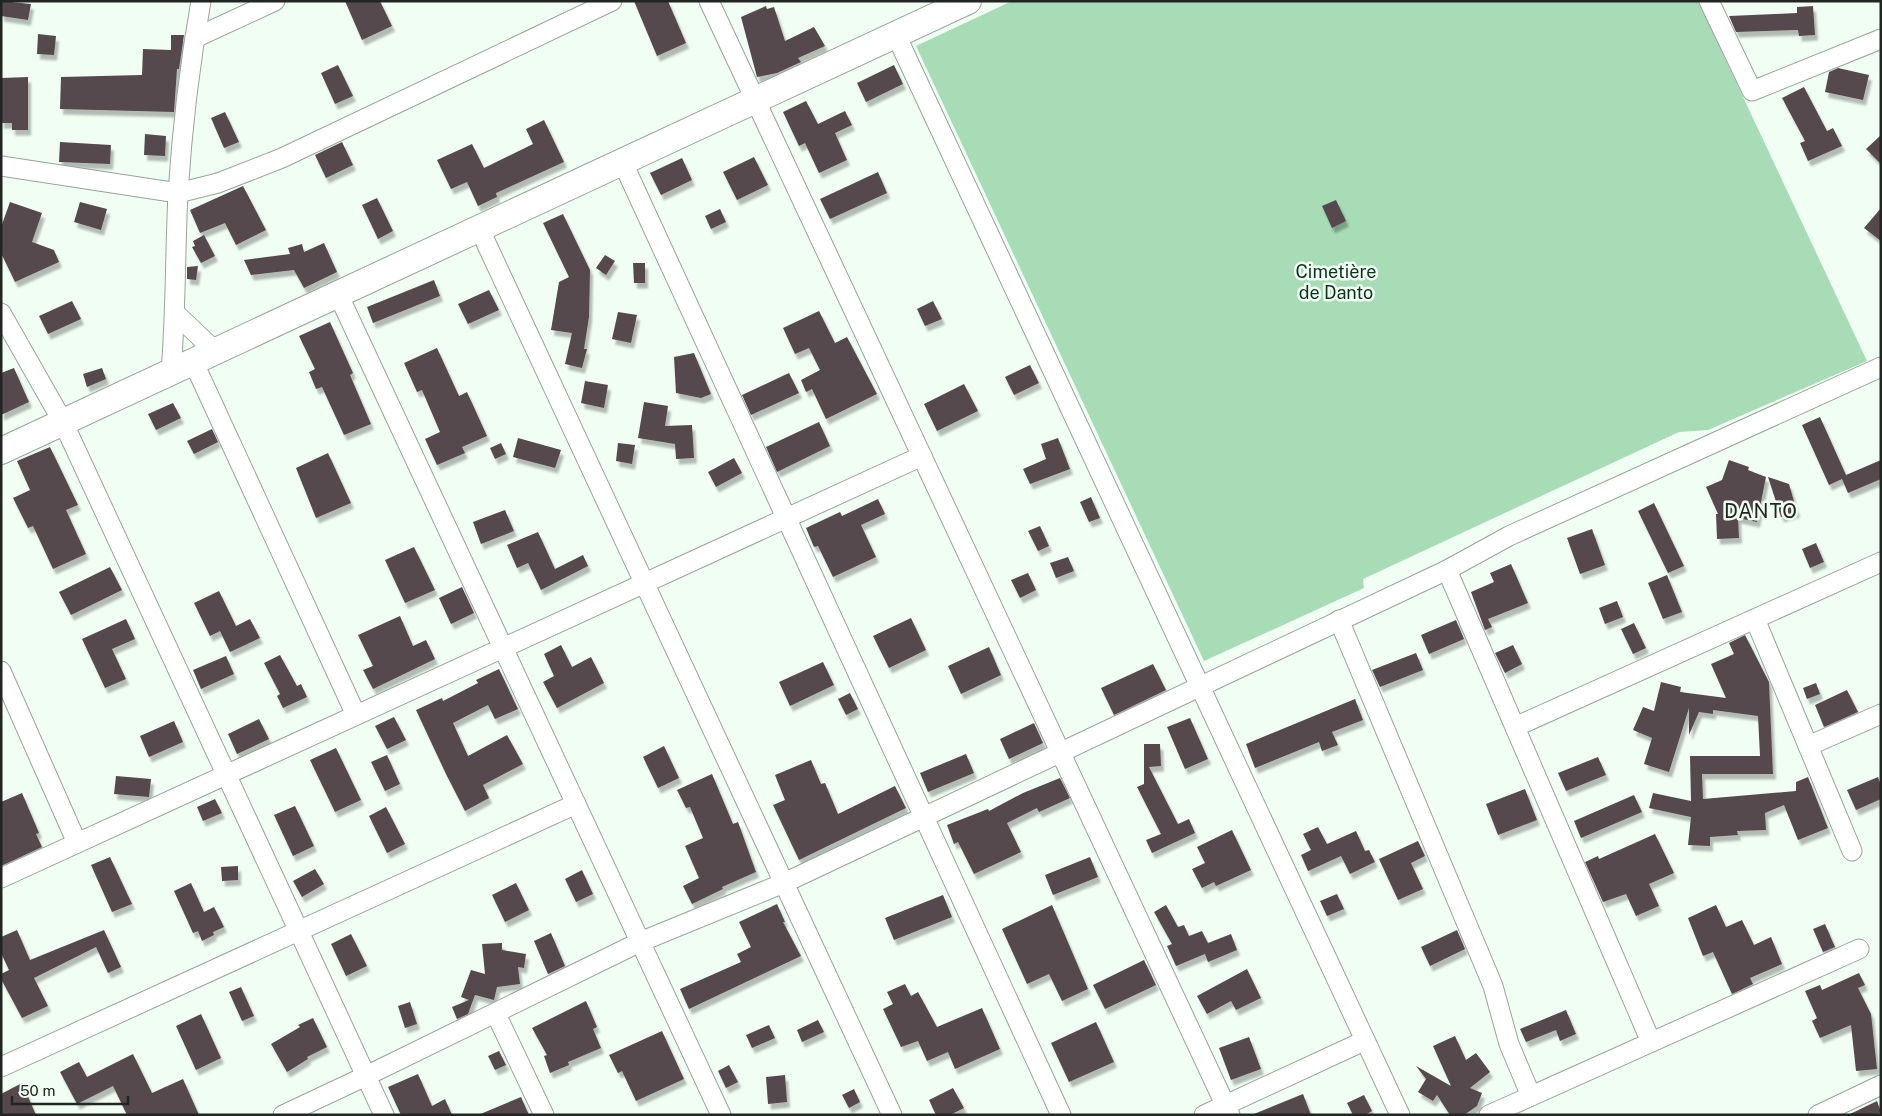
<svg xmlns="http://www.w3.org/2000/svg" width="1882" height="1116" font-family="'Public Sans',sans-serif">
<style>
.green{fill:#a7dcb6}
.building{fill:#55484d;filter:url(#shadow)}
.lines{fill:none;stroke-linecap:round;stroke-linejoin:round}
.street-casing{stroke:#97a49b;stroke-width:21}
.secondary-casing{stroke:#97a49b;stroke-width:28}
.street{stroke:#fff;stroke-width:19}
.secondary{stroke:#fff;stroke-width:26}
.labels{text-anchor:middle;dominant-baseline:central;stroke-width:5;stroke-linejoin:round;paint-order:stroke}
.park-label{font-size:18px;fill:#0e311c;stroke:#f1fef4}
.quarter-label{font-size:20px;letter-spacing:1px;fill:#212623;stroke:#f1fef4}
</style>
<defs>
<filter id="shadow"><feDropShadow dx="3" dy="5.5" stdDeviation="1" flood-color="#0004"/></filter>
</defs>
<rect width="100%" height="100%" fill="#f1fef4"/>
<polygon class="green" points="1012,1 1698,1 1867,361 1708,430 1679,432 1363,579 1364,588 1204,661 916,46"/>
<g class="building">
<polygon points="1,1 31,4 28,20 1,16"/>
<polygon points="345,1 380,1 392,26 362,40"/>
<polygon points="634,1 668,1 686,43 657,56"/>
<polygon points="766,6 767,9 774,7 785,41 814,27 825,46 798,58 801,62 777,73 757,77 741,17"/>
<polygon points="1813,6 1815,35 1799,36 1798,30 1736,32 1729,16 1797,13 1797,7"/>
<polygon points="38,34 56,36 54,55 37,54"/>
<polygon points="171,35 184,35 179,69 177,69 174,112 60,109 61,77 142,75 143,49 171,50"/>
<polygon points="338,65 353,96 335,104 321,73"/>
<polygon points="894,65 903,84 866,102 857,83"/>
<polygon points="1838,68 1869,75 1863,100 1825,92 1829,72"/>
<polygon points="28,77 28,130 12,130 12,123 1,123 1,78"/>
<polygon points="1804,87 1827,131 1833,128 1842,146 1808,161 1800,143 1805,141 1782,98"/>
<polygon points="806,101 818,124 845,111 852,125 835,133 847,160 819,173 805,143 799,146 783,112"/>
<polygon points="225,112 239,142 224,148 211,118"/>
<polygon points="544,120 564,162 496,193 497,197 478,206 467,182 451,189 437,160 472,144 484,168 533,144 526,129"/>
<polygon points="145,134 166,136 165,156 144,155"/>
<polygon points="1881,135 1881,164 1866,149"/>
<polygon points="60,142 111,145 110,164 59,162"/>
<polygon points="342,142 353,165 326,178 315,155"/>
<polygon points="754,157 768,185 737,200 723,172"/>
<polygon points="682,158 692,180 661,195 650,173"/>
<polygon points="878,172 887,193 830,219 820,199"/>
<polygon points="243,186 266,230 236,245 225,223 200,233 190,210"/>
<polygon points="377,198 393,231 378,239 362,205"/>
<polygon points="1336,200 1346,221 1332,228 1322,206"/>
<polygon points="10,202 42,213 32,242 54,250 59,262 15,282 1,253 1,227"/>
<polygon points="80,202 107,209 101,230 74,222"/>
<polygon points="1881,208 1881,241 1864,228"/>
<polygon points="720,209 726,222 711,229 705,216"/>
<polygon points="563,214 590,270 589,317 584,349 587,349 582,368 565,364 572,333 551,330 559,282 569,277 543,223"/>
<polygon points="204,235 215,256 201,263 192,247 195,246 193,241"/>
<polygon points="324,243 337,272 304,288 294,270 251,275 244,260 290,254 288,248 302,244 304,252"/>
<polygon points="605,255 615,261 606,275 596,268"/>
<polygon points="633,263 645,263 645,283 634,283"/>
<polygon points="198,266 196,280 187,279 187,267"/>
<polygon points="434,280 440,296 373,323 367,307"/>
<polygon points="489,290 499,310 468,324 458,304"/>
<polygon points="72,301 81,319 48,334 39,316"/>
<polygon points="933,301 942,319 925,326 917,309"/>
<polygon points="819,311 835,343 847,337 877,394 826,419 812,389 806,392 801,380 820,370 809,348 795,354 783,328"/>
<polygon points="618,312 637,315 631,343 612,339"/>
<polygon points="330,322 353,373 350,375 371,424 344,435 322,387 316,389 309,372 315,369 299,336"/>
<polygon points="437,348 459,396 467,392 487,436 462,447 465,453 437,465 425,439 440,432 422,390 417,392 404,363"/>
<polygon points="694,353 711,394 701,398 676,393 674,357"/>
<polygon points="1030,365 1039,383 1014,395 1005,377"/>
<polygon points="14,368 29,402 1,415 1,373"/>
<polygon points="102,368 106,379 87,387 83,374"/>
<polygon points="789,373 799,393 751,415 742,395"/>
<polygon points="585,381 608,385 604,408 581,403"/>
<polygon points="964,384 978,411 937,431 924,404"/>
<polygon points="644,402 668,406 665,426 692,425 694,458 676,459 675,444 638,438"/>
<polygon points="173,403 181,418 156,430 148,414"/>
<polygon points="1820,417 1846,475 1881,460 1881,479 1848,493 1842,479 1829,485 1802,425"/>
<polygon points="819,422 830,446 777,472 766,447"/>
<polygon points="212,429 218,442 194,454 187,441"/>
<polygon points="518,438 561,450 555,468 513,457"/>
<polygon points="1058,438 1070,469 1030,484 1023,469 1046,459 1041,444"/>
<polygon points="501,443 506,454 495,459 490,448"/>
<polygon points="618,443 635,445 632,464 616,461"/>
<polygon points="50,447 78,505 66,510 86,554 53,569 33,526 28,528 13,498 30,490 17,461"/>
<polygon points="328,453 351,503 316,518 296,468"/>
<polygon points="734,458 742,473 716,487 708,472"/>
<polygon points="1729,460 1749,467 1748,470 1766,477 1757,522 1738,518 1739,538 1717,539 1716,514 1718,514 1706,487 1722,480"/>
<polygon points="1768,477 1789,484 1797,512 1781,517"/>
<polygon points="1091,497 1100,518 1089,522 1080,502"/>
<polygon points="878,499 885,514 861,525 876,557 833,577 818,546 814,547 806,528 840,512 842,516"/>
<polygon points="1654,503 1684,566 1668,573 1638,511"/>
<polygon points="505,510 514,531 481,544 473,522"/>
<polygon points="1040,526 1049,546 1038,551 1028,531"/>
<polygon points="1592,529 1605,565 1580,574 1567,538"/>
<polygon points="538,532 555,569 583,555 588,566 541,590 528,563 517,568 507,545"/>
<polygon points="1816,543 1824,562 1810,568 1802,549"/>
<polygon points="414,547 435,590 405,603 385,560"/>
<polygon points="1068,557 1074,571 1056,578 1050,563"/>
<polygon points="1511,564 1528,603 1488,619 1492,627 1485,630 1471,592 1494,582 1490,573"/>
<polygon points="110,567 122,590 71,615 59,592"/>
<polygon points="1028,573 1036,590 1020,598 1011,580"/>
<polygon points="1667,575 1682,612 1663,619 1648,583"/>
<polygon points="462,587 474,613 451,624 439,598"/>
<polygon points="219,591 236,626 250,619 260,638 230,652 220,631 210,636 194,603"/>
<polygon points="1617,601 1623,617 1605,624 1599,608"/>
<polygon points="400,616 413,646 426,640 435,659 373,689 363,670 373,666 358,635"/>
<polygon points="911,618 926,650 889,668 873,636"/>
<polygon points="126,619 135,639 112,649 126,679 105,688 82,639"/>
<polygon points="1456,620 1464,639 1429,654 1421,635"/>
<polygon points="1634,623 1646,648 1633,654 1621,629"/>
<polygon points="1745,635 1769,682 1773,774 1702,774 1703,799 1796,791 1796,782 1808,777 1828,828 1798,840 1784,805 1765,813 1766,830 1737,831 1738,835 1710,837 1710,846 1688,845 1691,817 1649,808 1653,793 1691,801 1690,756 1760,756 1758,716 1713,710 1713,714 1699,712 1689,735 1689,708 1669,772 1644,764 1652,738 1633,730 1643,707 1654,711 1661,682 1681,687 1680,692 1726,698 1711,664 1734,654 1729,643"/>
<polygon points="561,645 572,667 591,657 604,683 557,708 543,682 554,676 544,654"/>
<polygon points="1513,645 1522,664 1505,673 1495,653"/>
<polygon points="989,647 1001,675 961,694 948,666"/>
<polygon points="1416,653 1423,670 1380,687 1372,670"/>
<polygon points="280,655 297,686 301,684 307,697 283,708 277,696 280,694 264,663"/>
<polygon points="226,656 234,674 201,689 193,670"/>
<polygon points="823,662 834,685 790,706 779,682"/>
<polygon points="1153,664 1166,690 1114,715 1101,688"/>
<polygon points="499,669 518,709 495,719 488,705 453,723 468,756 507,735 523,764 483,785 489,798 465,811 446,774 416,710 442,698 443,701 478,683 476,680"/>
<polygon points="1816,683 1820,694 1807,699 1803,688"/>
<polygon points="1847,690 1858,712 1824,727 1815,705"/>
<polygon points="850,693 858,709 846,715 838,699"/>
<polygon points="1355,699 1363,720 1332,732 1338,745 1322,751 1319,742 1255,768 1246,744"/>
<polygon points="394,717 406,740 387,749 375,726"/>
<polygon points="1190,718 1208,759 1185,769 1167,727"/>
<polygon points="259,719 269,739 237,754 228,734"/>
<polygon points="174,721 183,742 149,757 140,736"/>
<polygon points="1034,723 1043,743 1009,759 1000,739"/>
<polygon points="1144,744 1160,744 1161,766 1149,767 1178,824 1189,819 1195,833 1152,853 1146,840 1161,834 1137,787 1144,784"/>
<polygon points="664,746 679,778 658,788 643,757"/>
<polygon points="336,748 361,800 335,812 310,760"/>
<polygon points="966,754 974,773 928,792 920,773"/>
<polygon points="387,755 400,784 385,791 371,762"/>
<polygon points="1598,757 1606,775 1566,791 1558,773"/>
<polygon points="811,760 821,784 825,783 838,814 895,786 906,808 799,860 773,805 785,800 775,775"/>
<polygon points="712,774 733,824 738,822 756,872 722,887 723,889 692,904 683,886 699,878 685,846 703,838 690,807 686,808 677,790"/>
<polygon points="116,776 151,779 149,797 114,794"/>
<polygon points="1878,777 1881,785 1881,799 1856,810 1847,790"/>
<polygon points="1060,778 1070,798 1039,812 1037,808 1007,823 1021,852 974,874 958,842 954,844 947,825 988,809 989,811 1023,793"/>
<polygon points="1525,789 1537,820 1498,835 1486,804"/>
<polygon points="22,793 39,833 36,834 42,847 1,866 1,802"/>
<polygon points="1634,795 1642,812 1581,838 1574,821"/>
<polygon points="215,799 222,813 203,821 197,807"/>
<polygon points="295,806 314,846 293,856 274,815"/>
<polygon points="386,807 405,844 387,853 369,816"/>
<polygon points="1318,827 1327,844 1356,831 1365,851 1369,850 1375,862 1350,874 1341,856 1308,871 1301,855 1311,850 1303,834"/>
<polygon points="1232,830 1251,870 1216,886 1214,882 1202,888 1192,869 1205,863 1197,847"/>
<polygon points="1655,834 1674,873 1649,884 1659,906 1636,916 1626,894 1603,902 1585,862 1598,856 1599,859"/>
<polygon points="1418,841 1425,856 1411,863 1423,889 1398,900 1379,859"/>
<polygon points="110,857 132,904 112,912 91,865"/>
<polygon points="1090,857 1098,877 1053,895 1045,875"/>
<polygon points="238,866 238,880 222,881 221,867"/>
<polygon points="315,869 324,884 302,897 293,881"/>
<polygon points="582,870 593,894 576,902 565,879"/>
<polygon points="191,883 204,912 214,907 224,927 213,932 214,935 202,941 198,931 193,933 174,891"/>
<polygon points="516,883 529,910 505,922 492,895"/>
<polygon points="1337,894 1344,909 1327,916 1320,901"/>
<polygon points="943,895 952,917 894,940 885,918"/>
<polygon points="777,904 785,922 783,922 801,956 689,1009 680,989 741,962 737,954 751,947 739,922"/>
<polygon points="1052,905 1088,989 1062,1001 1049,974 1027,984 1002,929"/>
<polygon points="1166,905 1178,927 1184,925 1189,936 1202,931 1208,943 1231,934 1237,950 1208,962 1205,954 1176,966 1167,946 1172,944 1154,912"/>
<polygon points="1716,905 1726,927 1742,920 1754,945 1771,937 1782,964 1750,978 1753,984 1732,994 1713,952 1703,956 1688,918"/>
<polygon points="1825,924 1835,947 1823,952 1813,929"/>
<polygon points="17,930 30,960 104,930 121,967 108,973 96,947 34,978 48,1006 22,1018 1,979 1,974 9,970 1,953 1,937"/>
<polygon points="1457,930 1465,949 1430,966 1421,947"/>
<polygon points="551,933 565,966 548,974 534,941"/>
<polygon points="351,934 367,966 346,976 331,944"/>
<polygon points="502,943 502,950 526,954 524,968 518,967 520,984 497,987 494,1000 475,995 468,1014 457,1019 452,1007 469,1000 461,997 471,970 485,974 482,944"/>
<polygon points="1144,960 1156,985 1105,1009 1093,985"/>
<polygon points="1247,969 1261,998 1236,1010 1231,1001 1207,1014 1197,996"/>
<polygon points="1859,973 1865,985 1858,988 1871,1014 1877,1069 1856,1071 1851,1025 1820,1038 1812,1021 1817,1018 1805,991 1820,985 1822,990"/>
<polygon points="905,984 911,996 918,992 937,1027 982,1008 1000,1049 955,1069 948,1052 927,1061 918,1041 901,1047 883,1009 893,1004 887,992"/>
<polygon points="241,987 254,1016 242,1021 229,992"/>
<polygon points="586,1001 597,1027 593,1029 601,1048 568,1062 569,1065 550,1073 544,1056 547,1055 532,1028"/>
<polygon points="410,1002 417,1024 405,1028 398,1006"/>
<polygon points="1566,1010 1576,1034 1560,1041 1556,1030 1526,1042 1520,1029"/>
<polygon points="201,1014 221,1058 196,1070 176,1026"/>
<polygon points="313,1018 327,1047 307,1057 308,1059 287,1072 271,1044 300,1027 298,1025"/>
<polygon points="818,1020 824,1032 802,1042 797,1030"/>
<polygon points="1096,1022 1114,1062 1069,1082 1051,1043"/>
<polygon points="769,1025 775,1038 752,1048 746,1035"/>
<polygon points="662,1031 684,1079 636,1101 622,1071 618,1073 609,1055"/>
<polygon points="1455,1036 1466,1060 1476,1053 1490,1072 1470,1088 1482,1093 1477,1106 1464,1115 1450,1115 1437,1095 1433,1101 1418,1092 1426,1079 1416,1066 1451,1086 1433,1046"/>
<polygon points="1249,1037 1261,1069 1231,1080 1219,1048"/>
<polygon points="499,1051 506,1065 495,1070 488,1056"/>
<polygon points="133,1054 152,1093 183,1079 199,1115 127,1115 113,1086 77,1104 60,1072 79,1062 87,1077"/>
<polygon points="729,1065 738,1082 726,1088 718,1071"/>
<polygon points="418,1074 432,1106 445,1099 452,1115 401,1115 388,1087"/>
<polygon points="785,1075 787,1102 768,1104 766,1077"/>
<polygon points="22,1083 36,1115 1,1115 1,1094"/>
<polygon points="953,1088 964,1108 950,1115 936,1115 929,1100"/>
<polygon points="854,1089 860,1102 849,1108 842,1095"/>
<polygon points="1303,1094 1311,1115 1254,1115 1254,1114"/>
<polygon points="1364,1095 1372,1111 1365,1115 1353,1115 1347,1103"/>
<polygon points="521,1097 529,1115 478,1115"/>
<polygon points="1877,1101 1881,1112 1876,1115 1848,1115"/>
</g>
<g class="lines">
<defs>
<g id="street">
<polyline points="709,1 1230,1115"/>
<polyline points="1709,1 1752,91 1881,39"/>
<polyline points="896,35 1400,1115"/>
<polyline points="195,38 275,1"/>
<polyline points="623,163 1061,1115"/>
<polyline points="1,166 178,193 218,183 282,158 612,1"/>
<polyline points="480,230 892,1115"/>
<polyline points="338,294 721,1115"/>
<polyline points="1,313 63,422 384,1115"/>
<polyline points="176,314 215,351"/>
<polyline points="193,361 356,715"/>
<path d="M171 372C176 312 175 253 178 193 182 130 190 63 201 1"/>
<polyline points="1447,570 1651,1042"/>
<polyline points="1755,619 1852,851"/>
<polyline points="1339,620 1493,986 1509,1044 1531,1096"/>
<polyline points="1,671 77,843"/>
<polyline points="1515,727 1881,562"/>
<polyline points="1808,746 1881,714"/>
<polyline points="1,878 922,456"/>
<polyline points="496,1014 544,1115"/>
<polyline points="1,1067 576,804"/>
<polyline points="283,1115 366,1076 640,942 784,883 1447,570 1509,536 1881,367"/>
<polyline points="1204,1115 1364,1041"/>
<polyline points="1489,1115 1859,949"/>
<polyline points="1818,1115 1881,1085"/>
</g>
<polyline id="secondary" points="1,451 968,1"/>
</defs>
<use href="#street" class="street-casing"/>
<use href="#secondary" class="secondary-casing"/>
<use href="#street" class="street"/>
<use href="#secondary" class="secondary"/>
</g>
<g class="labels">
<g class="park-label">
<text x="1336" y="271">Cimetière<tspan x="1336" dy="21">de Danto</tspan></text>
</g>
<g class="quarter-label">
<text x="1761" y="511">DANTO</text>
</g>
</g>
<rect width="1882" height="1116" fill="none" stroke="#212623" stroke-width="5"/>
<path d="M12 1096v8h116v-8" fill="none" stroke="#212623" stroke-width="2.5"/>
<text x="20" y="1096" font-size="15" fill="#212623" stroke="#f1fef4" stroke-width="4" paint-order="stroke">50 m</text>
</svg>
